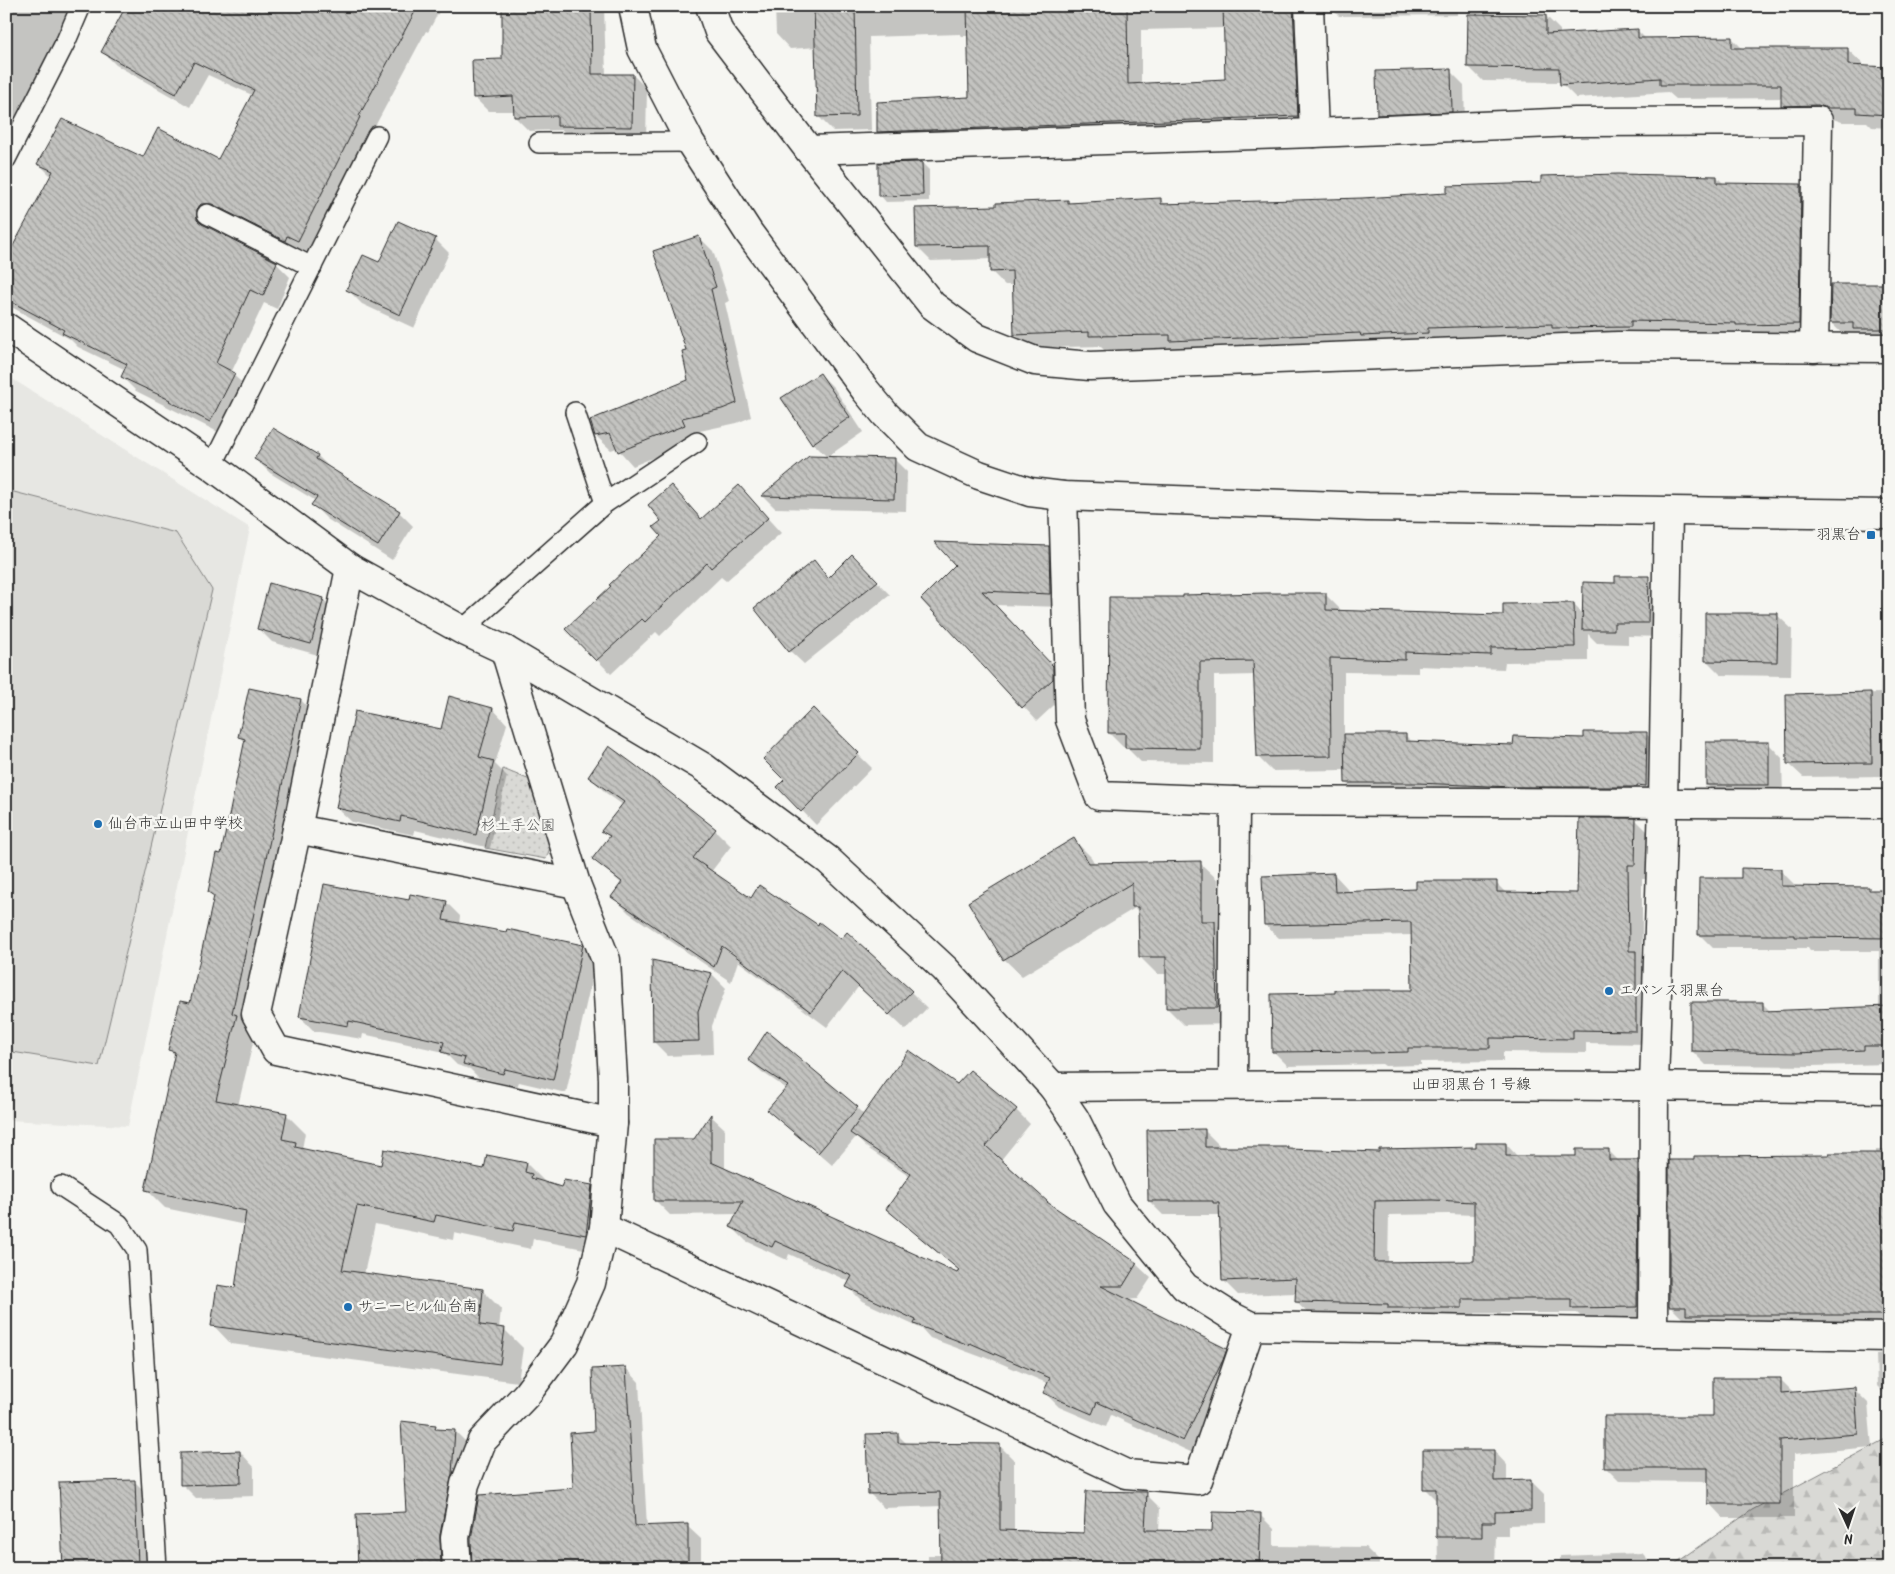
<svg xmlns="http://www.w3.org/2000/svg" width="1895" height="1574" font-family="Kalam,'Klee One',sans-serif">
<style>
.built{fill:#e7e7e3}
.grass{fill:url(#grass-dots);stroke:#828280}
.forest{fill:url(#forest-firs);stroke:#828280}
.garden{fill:#d9d9d5;stroke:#828280}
.shadow{fill:#0003;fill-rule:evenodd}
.building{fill:url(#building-back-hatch);stroke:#2b2b2b;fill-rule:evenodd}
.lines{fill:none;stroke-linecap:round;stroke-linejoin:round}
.service-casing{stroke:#2b2b2b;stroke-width:22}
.minor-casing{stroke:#2b2b2b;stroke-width:31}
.tertiary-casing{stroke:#2b2b2b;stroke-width:31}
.service{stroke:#f6f6f2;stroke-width:19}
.minor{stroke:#f6f6f2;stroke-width:28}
.tertiary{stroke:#f6f6f2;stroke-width:28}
.poi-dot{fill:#1f6fb2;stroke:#f6f6f2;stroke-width:2}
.labels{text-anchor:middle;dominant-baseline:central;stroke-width:5;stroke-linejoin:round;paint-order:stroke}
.poi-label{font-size:15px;fill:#2b2b2b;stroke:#f6f6f2;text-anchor:start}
.park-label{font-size:15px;fill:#565656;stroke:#f6f6f2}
.street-label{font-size:15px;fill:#2b2b2b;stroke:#f6f6f2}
</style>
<defs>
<pattern id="grass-dots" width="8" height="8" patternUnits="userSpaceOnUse" patternTransform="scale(1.25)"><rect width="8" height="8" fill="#d9d9d5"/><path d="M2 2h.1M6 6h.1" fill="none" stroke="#babab7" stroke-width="1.8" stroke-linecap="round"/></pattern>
<pattern id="forest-firs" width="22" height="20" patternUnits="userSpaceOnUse" patternTransform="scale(1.25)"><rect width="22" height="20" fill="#d9d9d5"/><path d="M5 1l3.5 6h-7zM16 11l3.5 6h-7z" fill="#babab7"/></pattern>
<pattern id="building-back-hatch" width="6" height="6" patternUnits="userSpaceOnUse" patternTransform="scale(1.25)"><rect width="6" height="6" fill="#c3c3c0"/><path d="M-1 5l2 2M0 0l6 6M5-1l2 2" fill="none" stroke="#9f9f9c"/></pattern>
</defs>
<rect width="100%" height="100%" fill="#f6f6f2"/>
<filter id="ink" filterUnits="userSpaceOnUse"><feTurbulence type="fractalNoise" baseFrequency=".02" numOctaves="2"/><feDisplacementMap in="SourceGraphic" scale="10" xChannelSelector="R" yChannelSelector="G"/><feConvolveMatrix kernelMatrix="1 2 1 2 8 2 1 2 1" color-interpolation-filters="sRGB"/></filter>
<g filter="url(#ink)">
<polygon class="built" points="6,375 250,528 128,1126 6,1120"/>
<polygon class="grass" points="503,769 530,780 552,842 546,859 485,848"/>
<polygon class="forest" points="1889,1437 1889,1568 1669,1568 1752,1510"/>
<polygon class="garden" points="6,490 176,533 212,590 99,1066 6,1051"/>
<g class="shadow">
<polygon points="6,6 67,6 72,10 6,152"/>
<polygon points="126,6 442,6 428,32 426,31 373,130 312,254 301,249 299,254 211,223 209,229 276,263 290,277 277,309 264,303 231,373 248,388 224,435 136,391 122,377 126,370 78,347 70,339 6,304 6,267 52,177 39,164 143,158 218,161 252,95 208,75 190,107 116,65 102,51"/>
<polygon points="503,6 604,6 606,75 633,75 647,89 646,141 573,140 562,130 529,131 515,117 515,111 488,111 474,97 504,60"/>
<path d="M775 6H1315L1311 130 893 146 879 132 971 98 969 36H962L960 34 869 37 871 130 833 131 819 117 817 47 790 49 776 34ZM1225 28 1226 80 1141 85V30Z"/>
<polygon points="1329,6 1457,6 1457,15 1339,16"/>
<polygon points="1546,16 1560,30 1560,35 1637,30 1646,39 1732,38 1743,49 1847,49 1862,63 1862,67 1889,68 1889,128 1872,127 1867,122 1842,122 1833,119 1796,119 1782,105 1782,98 1676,99 1668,92 1576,98 1562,84 1562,82 1483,81 1469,67"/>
<polygon points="1450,71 1464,85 1465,125 1393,128 1378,114"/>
<polygon points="922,163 929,170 929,201 886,202 880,195"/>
<polygon points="1717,177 1724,184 1801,185 1815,199 1812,337 1185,354 1179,348 1104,350 1100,346 1029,348 1015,334 1014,285 1005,285 991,271 991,259 931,261 917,247 998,207 1068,201 1071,204 1160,199 1166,205 1268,203 1449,195"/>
<polygon points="1884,184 1889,185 1889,347 1850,341 1831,323 1882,285"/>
<polygon points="699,237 713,251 729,301 725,303 751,417 737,423 695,432 698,439 633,466 617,448 611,450 596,436 592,421 690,381 688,351"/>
<polygon points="435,239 449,253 414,328 362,304 348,290 379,264"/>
<polygon points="820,374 834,388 863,432 827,457 813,443"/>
<polygon points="273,430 318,456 332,470 399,512 413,526 392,560 327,519 313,505 316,501 270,473 256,459"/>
<polygon points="894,459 907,472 906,511 775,508 763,496"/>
<polygon points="671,486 702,519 739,487 781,533 726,581 721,577 660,636 656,632 611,674 567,629 663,536 662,522"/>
<polygon points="1048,547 1062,561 1064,607 994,605 1066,682 1067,693 1037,721 923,599"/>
<polygon points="852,556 890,595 804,664 790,651 814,562 829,578"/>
<polygon points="1648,578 1662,592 1661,637 1628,636 1628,644 1597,643 1588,634 1588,661 1505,662 1504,669 1418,666 1418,673 1344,672 1344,735 1405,735 1413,743 1515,746 1646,734 1661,748 1660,799 1360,797 1346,783 1346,770 1272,771 1258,757 1255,675 1214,676 1214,763 1141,762 1126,747 1123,747 1109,733 1110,598 1326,595 1340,609 1340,611 1505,616 1573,604 1583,614 1616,584"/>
<polygon points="1883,588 1889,588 1889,790 1885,787 1885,776 1803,777 1789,764 1788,695 1880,693"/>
<polygon points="323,599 337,613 325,657 272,642 258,628"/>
<polygon points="1777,615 1792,629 1791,676 1721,675 1707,661"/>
<polygon points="250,690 301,700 319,719 255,1034 238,1106 287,1115 305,1133 302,1149 382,1167 485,1170 527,1164 545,1182 562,1188 591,1186 610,1205 604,1253 533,1239 531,1249 454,1233 453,1240 375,1224 364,1274 482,1290 501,1309 499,1329 505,1330 523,1348 518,1382 231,1344 213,1325 236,1289 245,1225 165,1208 147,1190 175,1056 170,1050 191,1005 215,897 209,891 222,856 246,743 240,737"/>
<polygon points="450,697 493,709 507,724 495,764 507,776 490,848 415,830 414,835 352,822 337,808 442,731"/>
<polygon points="813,710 872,768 816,825 779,787 785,780"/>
<polygon points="1768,743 1782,758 1783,799 1721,799 1707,785"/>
<polygon points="634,766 715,830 731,846 711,872 751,900 911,992 927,1008 906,1030 859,986 827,1027 738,961 731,982 629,913 613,897 622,884 594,859 610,838 603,831 623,805 606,793 590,777"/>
<polygon points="1636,820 1650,834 1649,879 1642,879 1642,960 1649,966 1649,1044 1586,1043 1586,1053 1503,1052 1503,1061 1421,1062 1421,1065 1385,1066 1382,1064 1288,1066 1274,1052 1413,991 1412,935 1279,938 1265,925 1334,874 1347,888 1348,893 1417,890 1496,883 1507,894 1578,894"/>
<polygon points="1074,840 1091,857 1095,864 1200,863 1218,880 1218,925 1232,940 1234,1024 1184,1025 1167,1008 1167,974 1157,974 1140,957 1139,912 1135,908 1022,976 1004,959 970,903"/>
<polygon points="1780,870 1794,884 1794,888 1868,889 1871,892 1889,891 1889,1064 1812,1066 1706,1065 1692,1051 1763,1004 1771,1012 1879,1007 1879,951 1810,951 1808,948 1713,948 1699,934 1742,879"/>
<polygon points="410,902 446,902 460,916 459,924 582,946 596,960 566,1093 519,1082 517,1087 478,1077 470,1069 457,1065 444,1052 363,1034 362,1039 314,1031 300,1017"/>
<polygon points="712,974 726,988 712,1026 713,1054 668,1056 654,1042"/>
<polygon points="749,1060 857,1108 864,1115 957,1086 970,1071 1016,1110 1030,1124 1000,1161 1050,1206 1136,1264 1151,1278 1137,1299 1125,1300 1226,1350 1240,1364 1197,1455 1111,1415 1106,1427 1059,1407 1045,1393 1049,1384 984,1356 984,1358 930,1338 922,1329 862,1301 848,1287 850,1282 789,1254 787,1260 746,1241 732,1227 738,1214 670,1215 656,1201 711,1116 725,1129 725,1169 957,1275 965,1273 901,1220 901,1222 888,1209 910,1177 866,1147 856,1137 832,1165 769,1110 787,1089 762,1072"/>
<path d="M1204 1130 1219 1145V1148H1288L1289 1150 1380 1153 1477 1148 1506 1144 1519 1158 1577 1157 1608 1150 1620 1162 1638 1161 1652 1176 1651 1321 1587 1322 1577 1313H1475L1476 1322 1311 1316 1296 1302 1297 1293 1238 1295 1224 1281 1221 1215H1163L1149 1201ZM1448 1214 1475 1215 1476 1263H1388L1389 1215Z"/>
<polygon points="1876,1150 1889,1150 1889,1333 1684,1320 1670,1306 1876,1155"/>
<polygon points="1889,1353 1889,1398 1877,1386 1876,1354"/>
<polygon points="626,1368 639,1382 647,1527 687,1526 701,1539 701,1568 474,1568 574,1489 595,1432"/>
<polygon points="1780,1379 1794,1393 1854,1389 1868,1403 1872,1447 1794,1454 1794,1518 1723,1518 1709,1503 1709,1482 1619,1481 1605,1467 1715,1417"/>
<polygon points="435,1426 439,1430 455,1431 468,1444 453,1568 359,1568 407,1514"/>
<polygon points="897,1434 908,1445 1000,1446 1014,1460 1014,1532 1086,1535 1146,1494 1160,1508 1159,1531 1214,1532 1260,1515 1274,1529 1274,1546 1365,1547 1379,1561 1379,1568 928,1568 928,1555 942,1555 942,1506 884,1508 870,1494"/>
<polygon points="1494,1451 1507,1465 1507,1482 1531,1481 1544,1494 1544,1524 1508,1525 1508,1535 1496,1535 1495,1568 1438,1568 1437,1501 1424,1488"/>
<polygon points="240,1452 254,1467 254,1496 196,1498 182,1484"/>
<polygon points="134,1481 148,1495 151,1568 64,1568"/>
<polygon points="1642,1553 1656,1568 1560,1568 1560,1556"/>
</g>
<g class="building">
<polygon points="126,6 418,6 359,116 360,117 298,241 287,236 285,241 212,204 201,204 197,209 197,220 202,224 277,262 263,296 250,290 216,363 235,373 210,422 169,401 170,400 121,377 127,364 62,333 64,330 6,299 6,259 53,171 37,164 62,119 143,157 158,128 218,159 254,90 194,62 176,94 101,52"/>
<polygon points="502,6 591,6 592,74 633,74 632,127 557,126 557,116 514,117 513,96 473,98 472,60 502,59"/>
<polygon points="814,6 855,6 857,116 817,117"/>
<polygon points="967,6 1127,6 1128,84 1225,79 1223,6 1293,6 1298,116 877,132 877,102 969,97"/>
<polygon points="1468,14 1546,15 1546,34 1638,29 1638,38 1732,37 1732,48 1848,48 1848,65 1889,67 1889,115 1857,113 1857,108 1827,108 1818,105 1781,106 1781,85 1660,85 1660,78 1560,85 1559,68 1467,67"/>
<polygon points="1451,69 1452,112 1377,115 1376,71"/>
<polygon points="922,162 923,195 878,196 878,163"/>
<polygon points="1618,174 1717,176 1717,183 1801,184 1799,324 1736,325 1736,323 1631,321 1631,327 1552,328 1552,324 1428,328 1428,333 1361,336 1360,333 1170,341 1170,335 1089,336 1089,332 1014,335 1012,271 990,272 990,246 916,247 915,208 996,206 996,203 1068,200 1068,203 1161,198 1161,204 1362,198 1447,193 1447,186 1541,183 1541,176"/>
<polygon points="398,221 436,238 400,315 346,290 363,255 379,262"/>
<polygon points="699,236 716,287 711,289 737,403 722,409 682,418 685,425 618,452 610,433 595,436 590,420 688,380 682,351 686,350 653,251"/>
<polygon points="1831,284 1889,284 1889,329 1853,329 1853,323 1830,323"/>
<polygon points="820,373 850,417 812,444 781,398"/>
<polygon points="273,428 318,455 316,459 400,511 378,546 311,505 317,497 254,459"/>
<polygon points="809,456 895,458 894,499 761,496"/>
<polygon points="671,485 701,519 739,485 768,518 711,568 707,563 645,622 642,619 596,661 565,629 611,586 609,585 661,536 653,527 661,521 648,505"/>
<polygon points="934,542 1049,546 1050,594 982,591 1053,666 1053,679 1022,708 921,599 955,565"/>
<polygon points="852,554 878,581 789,652 754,608 814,560 828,578"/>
<polygon points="1615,576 1649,576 1648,623 1614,623 1614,630 1582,630 1583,582 1615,583"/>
<polygon points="269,583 324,598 311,644 257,629"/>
<polygon points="1266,593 1326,593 1326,610 1503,615 1503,604 1574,603 1575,647 1491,648 1491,655 1405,652 1405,660 1330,658 1331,756 1257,757 1253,661 1200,662 1200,749 1125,748 1125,733 1108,733 1109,597 1183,597 1183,595"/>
<polygon points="1705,613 1778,613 1777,662 1705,661"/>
<polygon points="249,688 301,699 232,1013 237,1015 216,1100 287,1113 282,1139 296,1142 295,1147 381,1165 384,1149 484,1169 487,1155 527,1163 525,1172 532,1174 531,1178 561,1187 564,1180 592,1185 586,1235 515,1222 513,1231 436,1215 434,1222 357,1206 342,1270 483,1289 480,1325 505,1328 500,1364 211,1326 217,1285 235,1288 246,1211 145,1190 175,1052 168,1050 180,1001 190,1003 214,896 208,892 216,853 221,854 245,739 238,737"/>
<polygon points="1871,692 1872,763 1787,764 1786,694"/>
<polygon points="449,696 493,708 479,757 494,761 476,835 401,816 400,822 336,808 355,711 441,729"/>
<polygon points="813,708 859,753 801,812 777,787 784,780 763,759"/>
<polygon points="1584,732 1647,732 1646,786 1637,785 1637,787 1513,787 1417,783 1345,783 1344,734 1406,734 1406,741 1513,745 1514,736 1584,738"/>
<rect x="1706" y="742" width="63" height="43"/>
<polygon points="609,746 635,765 716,829 693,858 751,898 759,885 818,925 819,922 841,939 847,932 912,991 889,1015 842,971 811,1012 722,946 714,967 611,897 622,882 592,859 610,836 601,831 624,802 588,777"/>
<polygon points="1579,818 1636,818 1635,865 1628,865 1629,951 1636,951 1636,1031 1573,1030 1573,1039 1490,1038 1490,1048 1408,1048 1408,1052 1370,1053 1369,1051 1272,1052 1271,994 1335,993 1335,990 1412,990 1411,922 1264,925 1262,876 1334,873 1335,892 1416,889 1416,881 1497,881 1497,892 1577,893"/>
<polygon points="1074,838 1089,863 1201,861 1201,921 1215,921 1217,1008 1166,1008 1166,957 1139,957 1138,907 1132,907 1132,883 1003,960 968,902"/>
<polygon points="1741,868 1781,869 1781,886 1869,887 1869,890 1889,890 1889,938 1795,937 1795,935 1698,935 1699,878 1741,878"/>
<polygon points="324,884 409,900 410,894 447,901 443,920 506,932 507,929 583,945 553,1080 505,1069 503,1074 463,1064 465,1058 441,1052 444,1042 349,1021 348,1026 299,1017"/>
<polygon points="652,960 712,973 698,1011 699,1041 653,1042"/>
<polygon points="1691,1002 1763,1002 1763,1011 1889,1006 1889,1046 1864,1046 1864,1050 1797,1053 1691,1051"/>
<polygon points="767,1031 858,1107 818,1153 767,1110 788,1086 748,1060"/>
<polygon points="909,1050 957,1084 970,1070 1017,1109 986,1146 1048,1202 1047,1202 1137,1263 1123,1286 1101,1286 1227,1349 1223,1360 1183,1441 1097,1402 1092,1414 1043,1393 1050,1378 970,1343 969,1345 914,1324 916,1320 846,1287 852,1276 775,1241 772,1247 730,1227 743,1201 654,1201 654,1139 694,1139 711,1114 711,1162 957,1273 959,1270 886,1209 911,1174 850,1133"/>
<path d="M1205 1129V1147H1288V1149L1379 1152V1149L1476 1147V1143H1506V1156H1576V1149H1609V1160H1638L1637 1307 1571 1308V1299H1462V1308H1388V1304L1295 1302 1296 1278 1222 1281 1219 1203H1213V1201H1148L1147 1130ZM1433 1200 1474 1202V1261L1374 1262 1375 1201Z"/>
<polygon points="1829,1153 1889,1153 1889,1315 1686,1315 1686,1307 1669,1307 1669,1160 1694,1160 1694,1156 1829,1155"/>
<polygon points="626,1367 635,1526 688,1524 688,1568 472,1568 471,1539 479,1495 573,1488 570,1433 594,1431 592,1369"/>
<polygon points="1713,1378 1781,1378 1781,1393 1855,1387 1858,1434 1780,1440 1780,1504 1708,1504 1708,1468 1604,1468 1604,1416 1713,1416"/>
<polygon points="401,1421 436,1425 435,1429 455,1430 452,1474 440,1535 441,1568 358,1568 356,1514 406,1512"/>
<polygon points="898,1433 898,1443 1000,1444 1000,1530 1084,1533 1086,1491 1147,1492 1145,1530 1212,1531 1213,1512 1261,1513 1259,1568 941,1568 940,1492 868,1494 866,1434"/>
<polygon points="1423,1450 1494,1450 1494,1481 1531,1480 1531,1511 1495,1512 1495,1522 1482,1522 1482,1537 1436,1537 1436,1489 1423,1489"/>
<polygon points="240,1451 241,1483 180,1485 180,1453"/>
<polygon points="135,1480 138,1566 63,1568 59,1482"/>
</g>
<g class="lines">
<defs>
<g id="service">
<polyline points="539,143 690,142"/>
<polyline points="6,159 66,41 81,6"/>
<polyline points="207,214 312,267"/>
<polyline points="575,412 605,503"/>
<polyline points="212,466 377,136"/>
<polyline points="462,630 605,503 697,442"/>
<polyline points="61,1186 119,1224 137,1250 157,1568"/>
</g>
<g id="minor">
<polyline points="710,6 719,32 809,150 932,305 977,338 1035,361 1090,366 1618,346 1889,348"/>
<polyline points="1309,6 1314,133"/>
<polyline points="809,150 1314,133 1575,122 1818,121 1814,348"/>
<polyline points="6,327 212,466 350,568 462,630 505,650 703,767 828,860 945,969 1053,1087 1075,1119 1117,1204 1185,1287 1231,1316 1251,1326 1889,1337"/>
<polyline points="1063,496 1070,720 1099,796 1235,801 1889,804"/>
<polyline points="350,568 297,829 256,1014 276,1050 613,1123"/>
<polyline points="297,829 576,884"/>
<polyline points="1233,1085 1235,801"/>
<polyline points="604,1228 1126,1474 1198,1480 1251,1326"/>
<polyline points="1653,1333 1654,1085 1663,803 1668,512"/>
<polyline points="457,1568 455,1538 465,1484 482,1441 526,1395 564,1344 591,1283 604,1228 613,1123 613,1079 606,960 576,884 505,650"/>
</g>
<g id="tertiary">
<polyline points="633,6 642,49 690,142 749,233 866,391 885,414 918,447 979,475 1030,492 1063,496 1368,507 1889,514"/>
<path d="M1053 1087C1331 1084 1610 1085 1889 1089"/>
</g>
</defs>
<use href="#service" class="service-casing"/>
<use href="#minor" class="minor-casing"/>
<use href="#tertiary" class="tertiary-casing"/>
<use href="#service" class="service"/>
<use href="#minor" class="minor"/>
<use href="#tertiary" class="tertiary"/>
</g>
</g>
<g class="poi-dot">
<rect x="1866" y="530" width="10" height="10" rx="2.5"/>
<circle cx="98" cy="824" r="5"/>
<circle cx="1609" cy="991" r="5"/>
<circle cx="348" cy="1307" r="5"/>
</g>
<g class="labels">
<g class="poi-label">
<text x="1861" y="535" text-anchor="end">羽黒台</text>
<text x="108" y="824">仙台市立山田中学校</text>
<text x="1619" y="991">エバンス羽黒台</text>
<text x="358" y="1307">サニーヒル仙台南</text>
</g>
<g class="park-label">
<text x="518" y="826">杉土手公園</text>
</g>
<g class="street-label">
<text x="1471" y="1085">山田羽黒台１号線</text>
</g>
</g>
<rect width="1895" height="1574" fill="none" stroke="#f6f6f2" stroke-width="25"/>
<rect x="12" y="12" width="1870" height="1549" fill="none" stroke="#2b2b2b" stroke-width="2" filter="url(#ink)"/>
<g transform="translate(1848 1526) rotate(177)" stroke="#f6f6f2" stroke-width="4" paint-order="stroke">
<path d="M0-4L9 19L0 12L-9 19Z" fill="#2b2b2b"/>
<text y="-8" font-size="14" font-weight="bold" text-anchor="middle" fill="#2b2b2b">N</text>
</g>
</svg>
